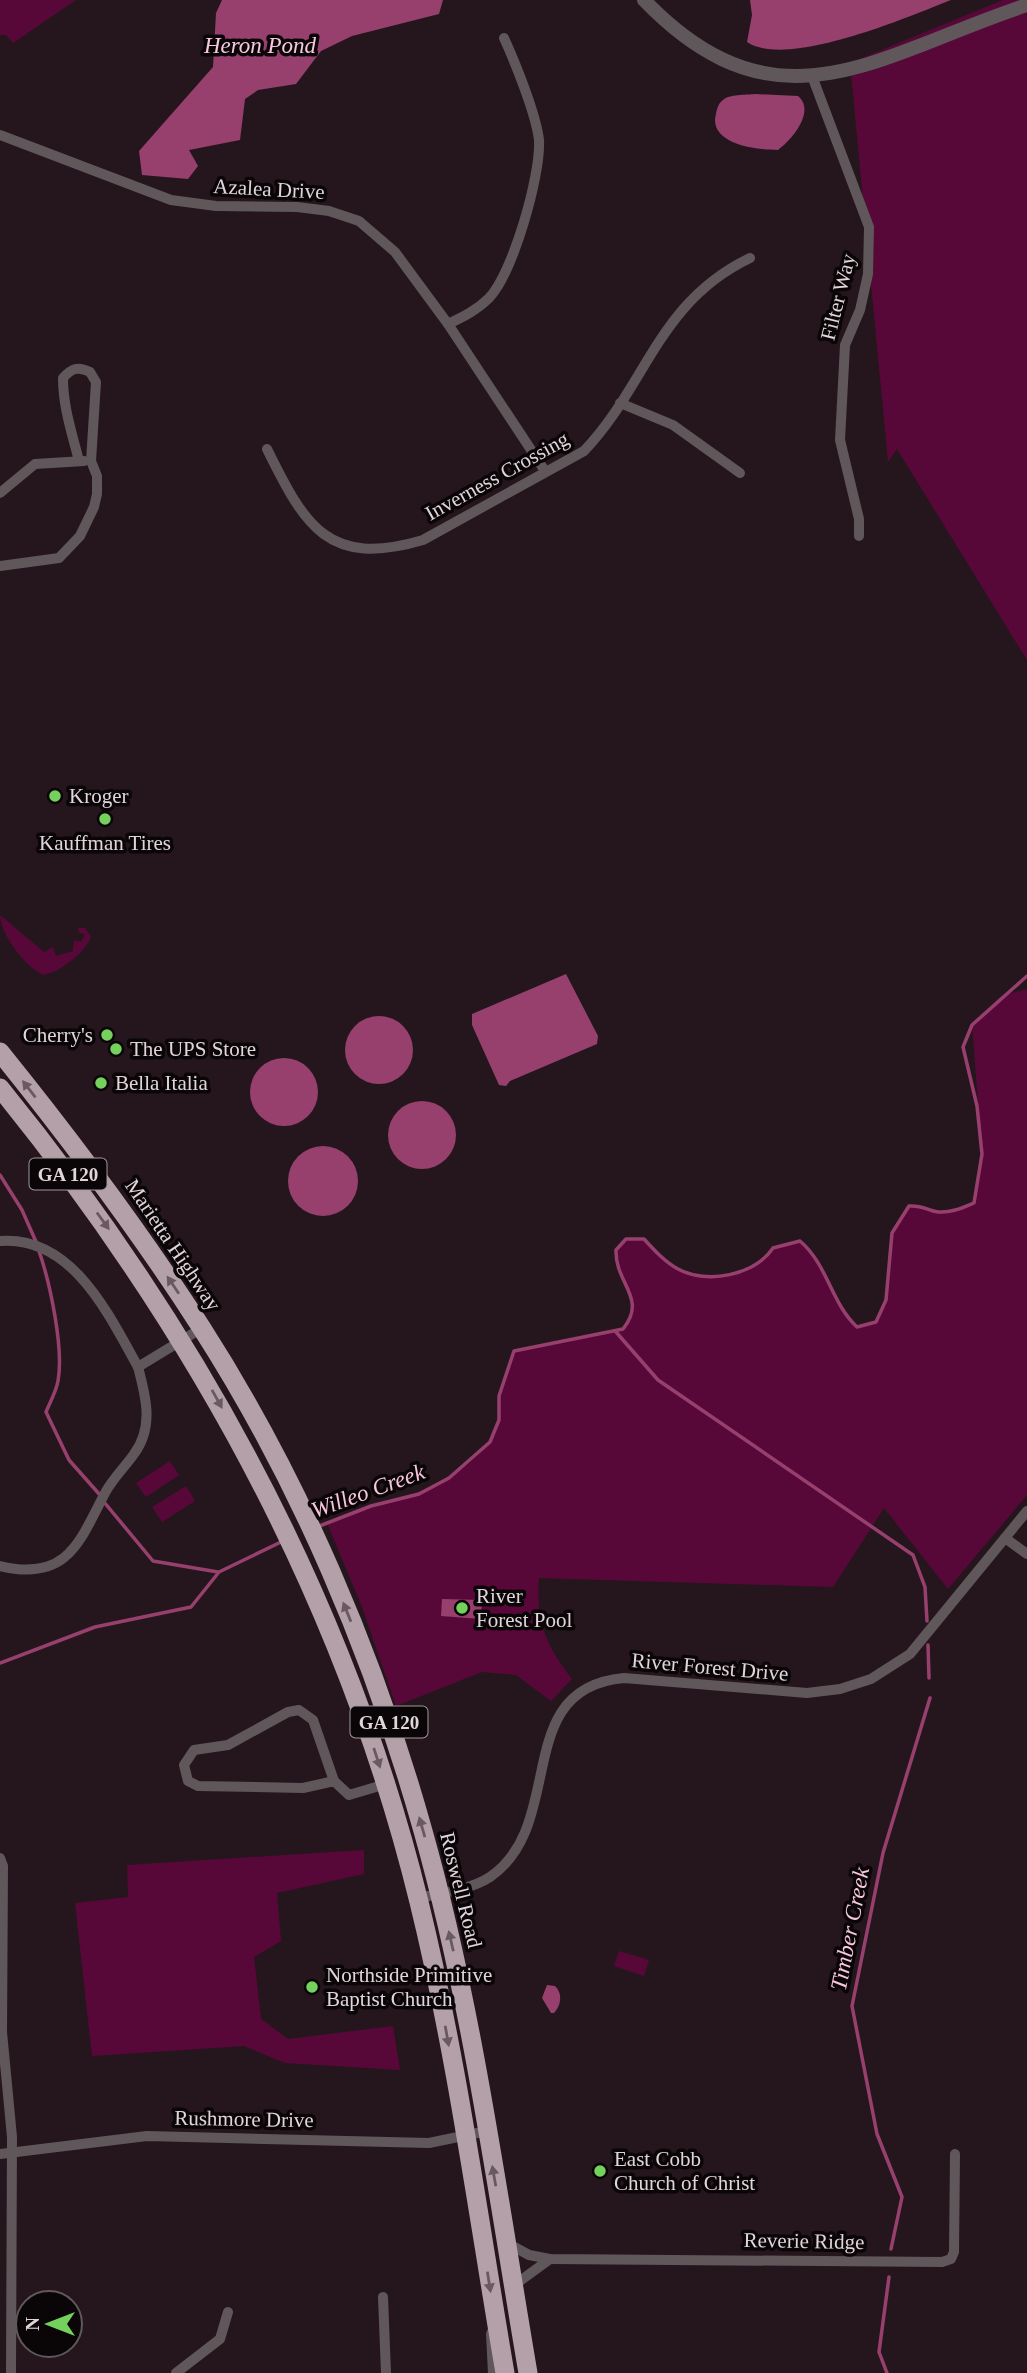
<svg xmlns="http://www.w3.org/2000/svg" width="1027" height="2373" font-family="Georgia,serif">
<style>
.green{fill:#570838}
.water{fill:#97406e}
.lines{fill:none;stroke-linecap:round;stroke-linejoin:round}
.stream{stroke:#97406e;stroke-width:3.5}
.minor{stroke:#60575b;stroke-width:10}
.tertiary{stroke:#60575b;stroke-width:14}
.trunk{stroke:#b4a0a9;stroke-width:19}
.oneway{fill:#685a60}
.poi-dot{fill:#74d25c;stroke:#0a0507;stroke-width:2.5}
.labels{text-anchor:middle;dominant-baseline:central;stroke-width:7;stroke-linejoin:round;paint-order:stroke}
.shield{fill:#0a0507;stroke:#a0979b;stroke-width:2}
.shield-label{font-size:19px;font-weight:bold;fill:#e0d5da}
.street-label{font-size:21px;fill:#e0d5da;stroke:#0a0507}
.poi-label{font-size:21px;fill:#e0d5da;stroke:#0a0507;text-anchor:start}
.water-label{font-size:23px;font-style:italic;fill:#f9c7dd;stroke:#0a0507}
</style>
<rect width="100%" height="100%" fill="#25161d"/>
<g class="green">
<polygon points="0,0 76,0 13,43 6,35 0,35"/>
<polygon points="1003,0 1027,0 1027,660 897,449 888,462 850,63"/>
<path d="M0 915 44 952 53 947 56 956 73 951 74 940 81 942 85 934 79 933 78 928H85L91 937C86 952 60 972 44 975 27 969 0 934 0 915Z"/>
<path d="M1027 989V1495L948 1589 884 1508 833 1587 539 1578C536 1622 545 1644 572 1679L551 1701 516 1675 482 1672 396 1706 362 1607 327 1523C383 1501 474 1488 498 1424 501 1415 498 1406 499 1397 501 1382 509 1365 514 1351L623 1329C648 1299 615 1283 616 1250L626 1239H644C654 1250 665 1262 678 1269 707 1285 755 1275 773 1248L800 1241C828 1265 831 1303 857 1327L876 1322 886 1300 892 1233 909 1206C922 1205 927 1210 938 1212 951 1213 962 1208 974 1203L982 1154 972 1025 1001 996Z"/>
<polygon points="170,1461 179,1475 146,1497 136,1483"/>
<polygon points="186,1486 195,1501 162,1522 152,1507"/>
<polygon points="364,1850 364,1874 277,1893 281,1941 254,1957 261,2019 288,2039 393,2026 400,2070 285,2063 244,2046 92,2056 75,1903 128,1897 127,1865"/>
<polygon points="619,1951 649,1960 644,1976 614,1966"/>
</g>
<g class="water">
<polygon points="222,0 443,0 439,14 352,36 321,51 296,84 258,90 245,99 240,140 189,150 198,166 188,179 142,175 139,151 213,67 216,13"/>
<path d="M750 0H951C908 17 787 69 747 42L752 15Z"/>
<path d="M755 94 798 96C816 111 792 140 778 150 758 150 715 145 715 120 716 113 717 104 723 100 729 94 746 95 755 94Z"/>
<polygon points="566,974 598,1036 597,1044 510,1081 506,1086 499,1085 472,1025 472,1014"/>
<circle cx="379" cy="1050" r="34"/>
<circle cx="284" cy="1092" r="34"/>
<circle cx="422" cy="1135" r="34"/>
<circle cx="323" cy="1181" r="35"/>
<polygon points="442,1599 482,1600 481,1619 441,1616"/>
<path d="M547 1985 555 1986C563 1993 561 2006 554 2013H551L542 1998Z"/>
</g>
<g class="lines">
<g class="stream">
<polyline points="0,1175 22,1210 37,1244"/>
<path d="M39 1251C50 1283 64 1348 58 1381 56 1392 50 1402 46 1412L69 1460 100 1495"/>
<polyline points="616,1332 658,1380 913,1555 925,1587 927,1621"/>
<polyline points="104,1502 153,1561 218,1572"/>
<path d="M317 1527 371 1506 419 1494 449 1478 490 1442 499 1420V1396L514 1351 623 1329C648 1298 615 1284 616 1250L626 1239H644C654 1250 665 1262 678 1269 707 1285 755 1275 773 1248L800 1241C828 1265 831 1303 857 1327L876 1322 886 1300 892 1233 909 1206C922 1205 927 1210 938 1212 951 1213 962 1208 974 1203L982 1154 977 1106 963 1047 972 1025 1027 976"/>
<polyline points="928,1645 929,1678"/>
<polyline points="0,1663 95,1627 191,1607 219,1572 281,1542"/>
<polyline points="891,2249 902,2197 877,2134 852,2006 883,1853 930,1698"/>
<polyline points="887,2373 879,2352 889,2277"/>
</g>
<g class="minor">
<polyline points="812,76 869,227 868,274 860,310 845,345 840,440 859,519 859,536"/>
<polyline points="0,135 171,200 216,206 297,207 329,211 359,221 395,252 448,324 545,471"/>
<path d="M448 324C463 317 477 310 489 298 513 273 541 175 539 140 536 114 515 62 504 38"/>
<polyline points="620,403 673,425 740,473"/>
<path d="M267 449C305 526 328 568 423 540L584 451C647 385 658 302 750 258"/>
<polyline points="0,493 35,464 84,461"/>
<path d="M0 566 59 558 80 536 94 507 97 494V476L91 461 96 382 90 372C78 366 72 368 63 378 63 407 72 433 79 461"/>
<path d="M0 1241C72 1235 109 1315 138 1367"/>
<polyline points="1005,1538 1027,1554"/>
<path d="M0 1566C67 1582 79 1543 105 1493 113 1478 125 1467 134 1454 154 1427 146 1397 138 1367L202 1328"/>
<polyline points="334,1781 313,1720 299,1710 288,1712 228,1745 194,1750 184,1765 188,1781 198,1786 303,1788 334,1781 349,1795 386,1784"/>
<polyline points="0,1858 3,1866 2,2032 12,2137 11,2373"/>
<path d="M418 1898C441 1893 470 1890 490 1877 568 1824 510 1688 624 1678L807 1693 840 1689 871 1679 910 1654 1027 1511"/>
<polyline points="0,2154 147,2136 429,2143 487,2131"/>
<polyline points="507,2243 529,2255 550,2259 942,2262 951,2259 954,2252 955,2154"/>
<polyline points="513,2286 550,2259"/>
<polyline points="383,2297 386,2373"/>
<polyline points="176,2373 220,2339 228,2312"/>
</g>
<g class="tertiary">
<path d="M644 0C778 139 878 54 1027 5"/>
<polyline points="493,2334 495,2373"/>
</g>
<g class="trunk">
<path d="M0 1052C71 1140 140 1232 201 1327 300 1481 374 1656 423 1831 473 2008 497 2192 528 2373"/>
<path d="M0 1088C195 1328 345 1600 419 1902 457 2057 478 2216 505 2373"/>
</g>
</g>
<defs><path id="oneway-solid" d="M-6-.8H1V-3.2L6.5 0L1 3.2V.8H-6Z" transform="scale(1.75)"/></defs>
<g class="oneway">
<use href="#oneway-solid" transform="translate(29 1089) rotate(-128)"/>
<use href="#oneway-solid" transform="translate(103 1221) rotate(54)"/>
<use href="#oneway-solid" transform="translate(173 1285) rotate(-124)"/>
<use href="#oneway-solid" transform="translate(217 1399) rotate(61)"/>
<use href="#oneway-solid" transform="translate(347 1612) rotate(-112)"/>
<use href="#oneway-solid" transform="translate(377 1758) rotate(72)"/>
<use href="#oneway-solid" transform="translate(422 1827) rotate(-106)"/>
<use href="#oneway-solid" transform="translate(451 1941) rotate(-103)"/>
<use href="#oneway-solid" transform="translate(447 2036) rotate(80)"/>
<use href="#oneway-solid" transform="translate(494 2176) rotate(-100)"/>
<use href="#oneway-solid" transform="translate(489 2282) rotate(81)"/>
</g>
<g class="poi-dot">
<circle cx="55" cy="796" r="7"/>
<circle cx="105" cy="819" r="7"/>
<circle cx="107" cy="1035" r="7"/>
<circle cx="116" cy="1049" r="7"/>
<circle cx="101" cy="1083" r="7"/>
<circle cx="462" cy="1608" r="7"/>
<circle cx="312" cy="1987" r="7"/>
<circle cx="600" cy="2171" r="7"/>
</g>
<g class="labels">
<g class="shield">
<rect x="29.5" y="1158.5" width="77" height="31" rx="5"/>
<rect x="350.5" y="1706.5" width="77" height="31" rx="5"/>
</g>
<g class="shield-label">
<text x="68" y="1174">GA 120</text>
<text x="389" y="1722">GA 120</text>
</g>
<g class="street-label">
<text transform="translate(269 189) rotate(3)">Azalea Drive</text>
<text transform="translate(838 297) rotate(-76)">Filter Way</text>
<text transform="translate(497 476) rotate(-29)">Inverness Crossing</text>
<text transform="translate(173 1245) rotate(56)">Marietta Highway</text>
<text transform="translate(710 1667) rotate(5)">River Forest Drive</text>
<text transform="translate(461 1890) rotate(76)">Roswell Road</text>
<text transform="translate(244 2119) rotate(1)">Rushmore Drive</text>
<text transform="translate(804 2241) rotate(1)">Reverie Ridge</text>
</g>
<g class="poi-label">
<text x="69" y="796">Kroger</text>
<text x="105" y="843" text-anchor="middle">Kauffman Tires</text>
<text x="93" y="1035" text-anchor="end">Cherry's</text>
<text x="130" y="1049">The UPS Store</text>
<text x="115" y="1083">Bella Italia</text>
<text x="476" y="1596">River<tspan x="476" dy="24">Forest Pool</tspan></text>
<text x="326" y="1975">Northside Primitive<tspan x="326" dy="24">Baptist Church</tspan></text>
<text x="614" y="2159">East Cobb<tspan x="614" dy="24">Church of Christ</tspan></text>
</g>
<g class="water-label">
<text x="260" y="45">Heron Pond</text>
<text transform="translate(368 1491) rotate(-20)">Willeo Creek</text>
<text transform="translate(850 1929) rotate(-79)">Timber Creek</text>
</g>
</g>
<g transform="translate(49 2324) rotate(270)"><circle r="33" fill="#0a0507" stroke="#60585b" stroke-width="2"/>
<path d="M0-5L12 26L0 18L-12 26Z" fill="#74d25c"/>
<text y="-10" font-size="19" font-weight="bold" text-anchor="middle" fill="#e0d5da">N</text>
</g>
</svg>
